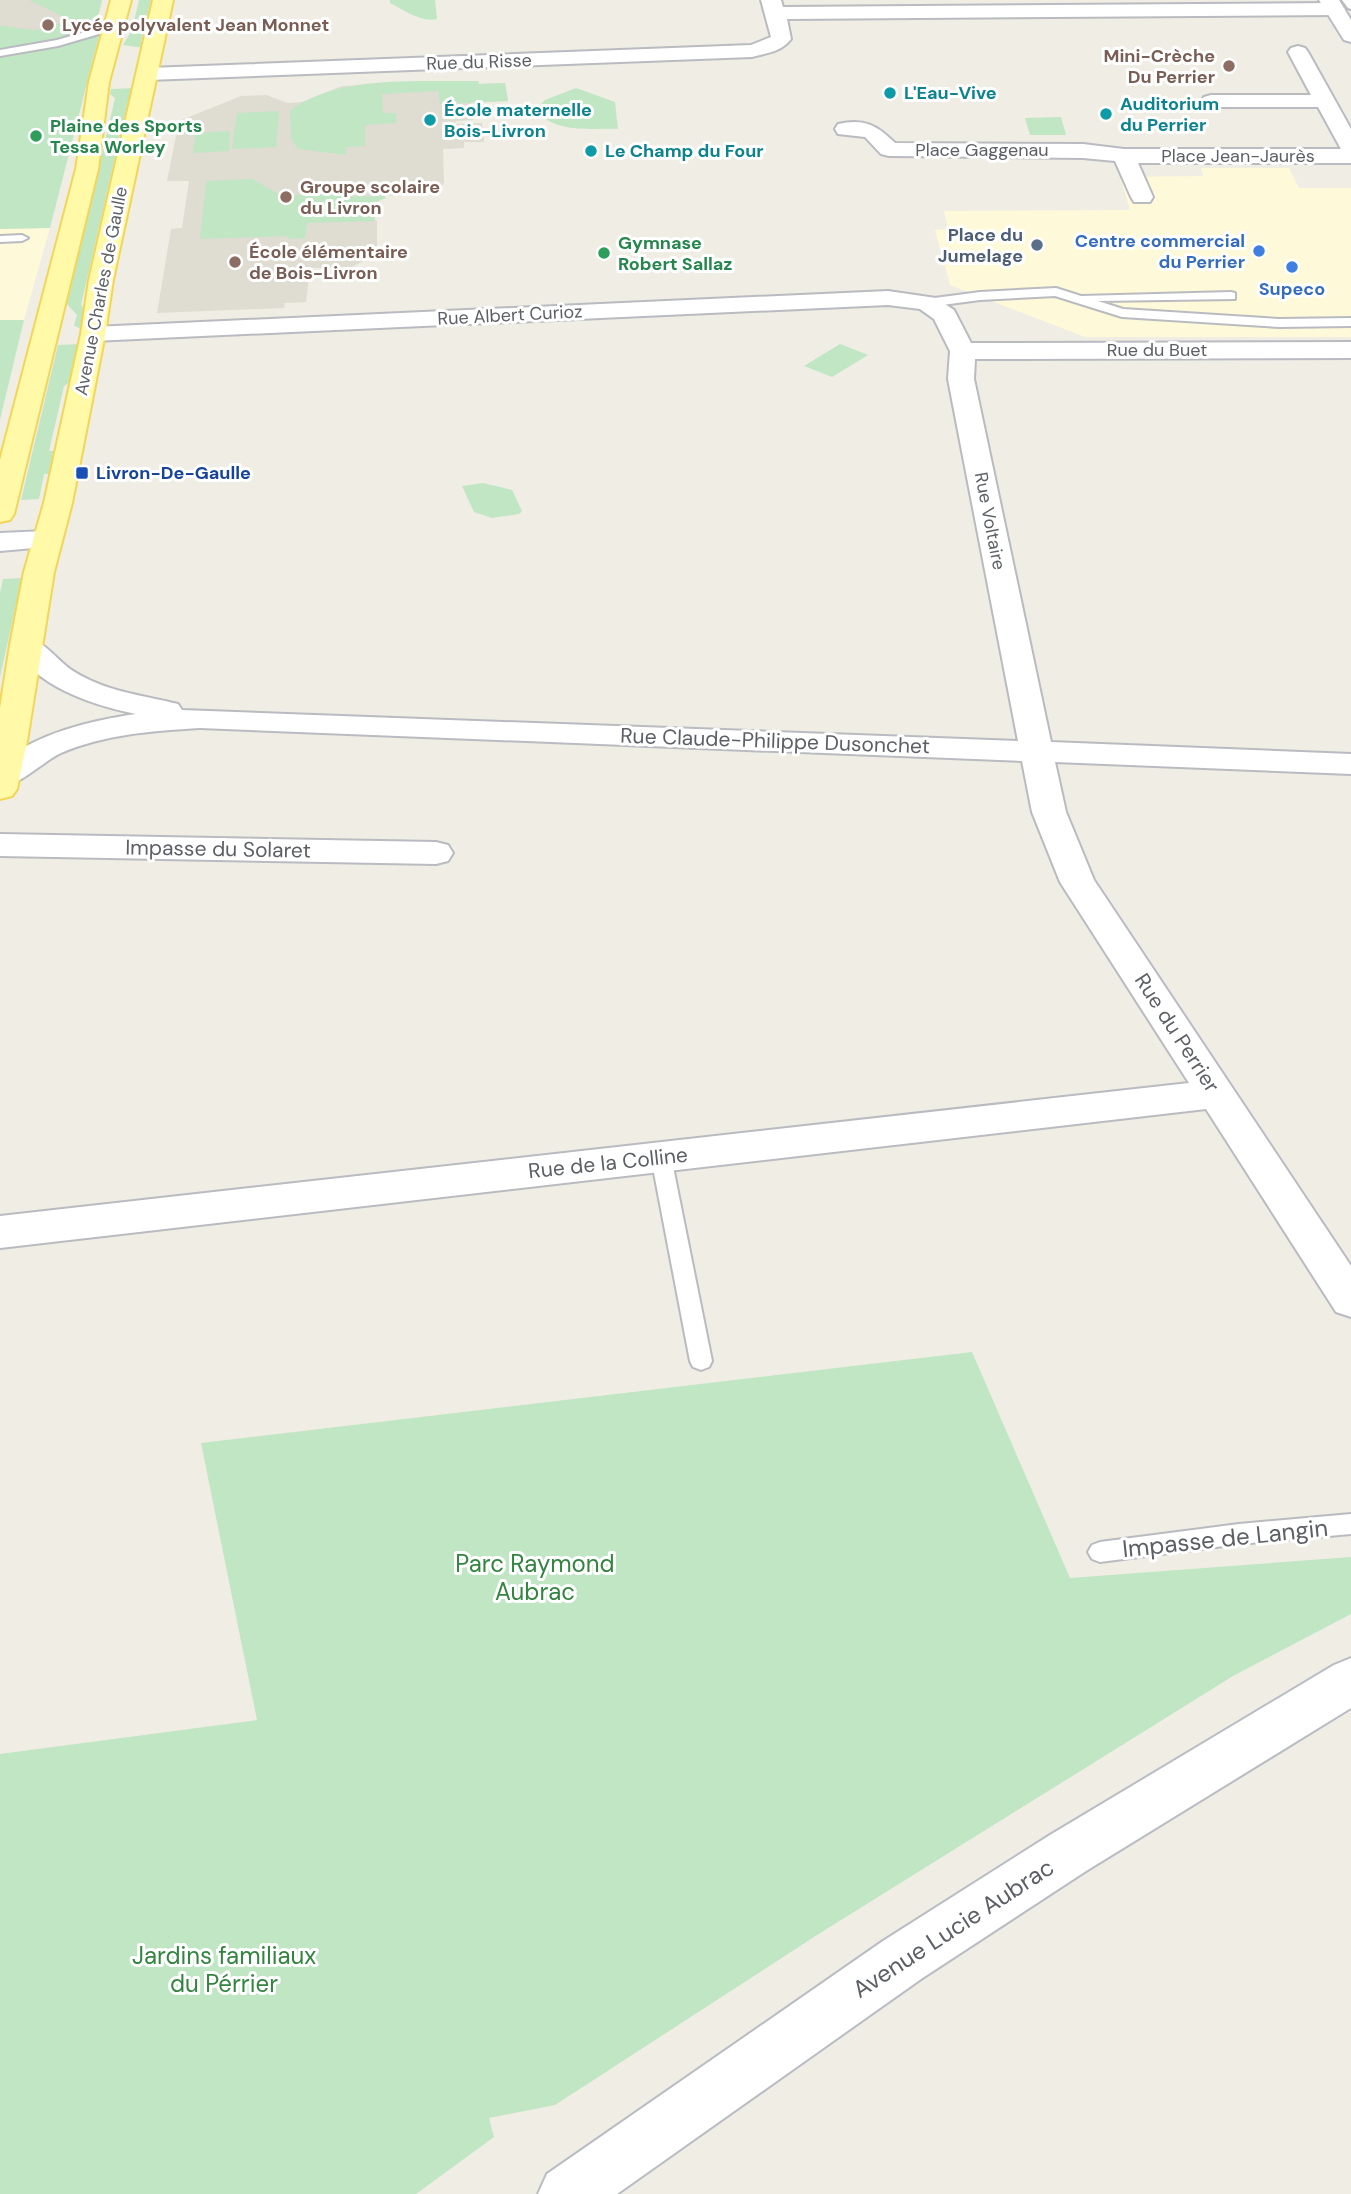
<svg xmlns="http://www.w3.org/2000/svg" width="1351" height="2194" font-family="'DM Sans',sans-serif">
<style>
.commercial{fill:#fef9d9}
.education{fill:#dfdcd2}
.green{fill:#c0e6c4}
.lines{fill:none;stroke-linecap:round;stroke-linejoin:round}
.lane-casing{stroke:#b9bbc0;stroke-width:4}
.street-casing{stroke:#b9bbc0;stroke-width:4}
.secondary-casing{stroke:#b9bcc2;stroke-width:4}
.primary-casing{stroke:#f3d659;stroke-width:4}
.lane{fill:#fff;fill-rule:evenodd}
.street{fill:#fff;fill-rule:evenodd}
.secondary{fill:#fff;fill-rule:evenodd}
.primary{fill:#fff9a8;fill-rule:evenodd}
.education-dot{fill:#8d6e63;stroke:#fff;stroke-width:2.5}
.culture-dot{fill:#0f9aa8;stroke:#fff;stroke-width:2.5}
.leisure-dot{fill:#2e9e5b;stroke:#fff;stroke-width:2.5}
.service-dot{fill:#5c6f8a;stroke:#fff;stroke-width:2.5}
.shop-dot{fill:#3f7fe0;stroke:#fff;stroke-width:2.5}
.transit-dot{fill:#1a4fb4;stroke:#fff;stroke-width:2.5}
.labels{text-anchor:middle;dominant-baseline:central;stroke-width:6;stroke-linejoin:round;paint-order:stroke}
.far-education-label{font-size:18px;font-weight:bold;fill:#785e54;stroke:#fff;text-anchor:start}
.far-street-label{font-size:18px;fill:#5c5f65;stroke:#fff}
.far-culture-label{font-size:18px;font-weight:bold;fill:#0d838f;stroke:#fff;text-anchor:start}
.far-leisure-label{font-size:18px;font-weight:bold;fill:#27864d;stroke:#fff;text-anchor:start}
.far-service-label{font-size:18px;font-weight:bold;fill:#4e5e75;stroke:#fff;text-anchor:end}
.far-shop-label{font-size:18px;font-weight:bold;fill:#366cbe;stroke:#fff;text-anchor:end}
.far-transit-label{font-size:18px;font-weight:bold;fill:#164399;stroke:#fff;text-anchor:start}
.street-label{font-size:21px;fill:#5c5f65;stroke:#fff}
.near-street-label{font-size:24px;fill:#5c5f65;stroke:#fff}
.near-park-label{font-size:24px;fill:#33843f;stroke:#fff}
</style>
<rect width="100%" height="100%" fill="#efede4"/>
<g class="commercial">
<polygon points="1201,168 1289,168 1299,188 1351,188 1351,337 1085,337 950,285 935,230 948,229 944,211 1130,210 1120,177 1203,176"/>
<polygon points="50,228 24,320 0,420 0,229"/>
</g>
<g class="education">
<polygon points="0,0 102,0 95,29 0,45"/>
<polygon points="478,81 479,84 505,83 508,101 471,102 473,120 455,121 456,124 482,123 484,142 464,142 464,148 443,149 444,183 432,195 431,193 386,196 374,203 375,220 377,221 377,254 352,267 310,268 306,302 285,303 284,308 157,313 171,229 182,228 189,181 167,181 179,121 241,96 266,95 288,103 302,102 342,86"/>
</g>
<g class="green">
<path d="M29 0H102L95 29 99 36 50 228 0 229V26C15 26 35 33 48 28V25L74 22Z"/>
<polygon points="139,0 151,0 141,41 145,48 123,45 132,30"/>
<path d="M390 0H435L437 19C422 23 404 10 390 3Z"/>
<path d="M478 81 479 84 505 83 508 101 440 104 438 91 382 94 383 113H396V123L365 125V146L346 147 347 155 298 149 291 139 290 110C341 74 418 82 478 81Z"/>
<polygon points="137,88 136,95 127,105 81,305 88,313 85,330 74,326 77,315 67,304 115,98 110,94 111,89"/>
<path d="M576 88 615 102 618 129C593 128 551 134 537 109L545 100Z"/>
<polygon points="279,111 276,147 232,149 237,113"/>
<polygon points="1061,117 1066,135 1030,135 1025,118"/>
<polygon points="230,131 229,151 193,153 195,133"/>
<polygon points="252,179 282,196 344,193 345,197 385,196 386,198 374,203 375,221 307,223 305,238 289,239 288,236 200,239 206,181"/>
<polygon points="0,320 24,320 0,420"/>
<polygon points="81,344 75,378 64,386 49,451 60,451 55,474 44,474 39,499 21,500 58,345"/>
<polygon points="840,344 868,355 832,377 804,366"/>
<polygon points="483,483 512,490 522,511 519,514 492,518 474,512 462,486"/>
<polygon points="22,578 0,677 0,593 3,579"/>
<polygon points="972,1352 1070,1578 1351,1557 1351,1614 1233,1676 817,1935 555,2105 489,2118 494,2137 416,2194 0,2194 0,1754 257,1720 201,1443"/>
</g>
<g class="lines">
<defs>
<g id="lane">
<polygon points="1342,0 1351,0 1351,9 1348,8"/>
<polygon points="113,24 118,27 116,29 58,46 0,56 0,50 57,40"/>
<polygon points="0,236 22,235 28,238 22,241 0,242"/>
<polygon points="1056,288 1081,296 1231,292 1235,293 1235,299 1098,301 1123,309 1279,319 1351,318 1351,326 1279,327 1122,317 1055,296 980,300 927,307 921,303 927,299 980,292"/>
<polygon points="661,1150 668,1152 671,1157 712,1361 709,1367 701,1370 693,1367 690,1361 651,1157 654,1152"/>
<polygon points="1351,1514 1351,1534 1239,1544 1100,1562 1092,1559 1088,1552 1092,1545 1100,1542 1239,1524"/>
</g>
<g id="street">
<path d="M761 0H781L783 7 1335 3 1345 9 1335 15 787 19 791 39C781 52 767 53 752 57L148 80 141 78 138 74 141 70 148 68 751 45 771 37Z"/>
<path d="M1298 46 1305 48 1308 52 1351 129V163H1138L1153 197 1150 202H1134L1131 197 1115 161 1083 158 889 156 881 154 865 137 838 134 835 129 838 124C864 118 877 125 895 143L1083 144 1124 149H1341L1318 107H1211L1204 105 1201 101 1204 97 1211 95H1311L1288 52 1291 48Z"/>
<path d="M888 291 936 298 954 310 971 343 1351 342V358L975 359 974 379 1051 742 1351 754V774L1055 762 1066 812 1094 880 1351 1266V1317L1336 1312 1206 1109 0 1248V1216L1189 1083 1060 882 1032 812 1022 761 200 728C153 731 105 734 61 753 43 761 18 788 0 785V763C39 733 88 721 136 714 88 704 39 687 10 645L14 639C40 632 53 658 73 671 106 692 142 695 178 704L182 710 1018 741 948 379 950 351 934 319 920 309 888 305 93 341 84 339 81 334 84 329 93 327Z"/>
<polygon points="0,834 436,842 448,845 453,853 448,861 436,864 0,856"/>
</g>
<g id="secondary">
<polygon points="1319,0 1339,0 1351,20 1351,42 1344,40"/>
<polygon points="46,531 56,534 60,540 56,546 0,551 0,533"/>
<polygon points="1351,1658 1351,1708 1086,1871 921,1979 617,2194 538,2194 547,2174 883,1941 1050,1835 1334,1665"/>
</g>
<g id="primary">
<polygon points="111,0 131,0 109,82 98,169 14,514 10,520 0,522 0,460 76,169 89,82"/>
<polygon points="153,0 173,0 113,280 105,334 72,503 54,572 27,741 17,789 12,796 0,799 0,708 10,645 24,572 44,503 81,334 89,280"/>
</g>
</defs>
<use href="#lane" class="lane-casing"/>
<use href="#street" class="street-casing"/>
<use href="#secondary" class="secondary-casing"/>
<use href="#primary" class="primary-casing"/>
<use href="#lane" class="lane"/>
<use href="#street" class="street"/>
<use href="#secondary" class="secondary"/>
<use href="#primary" class="primary"/>
</g>
<g class="education-dot">
<circle cx="48" cy="25" r="7"/>
<circle cx="1229" cy="66" r="7"/>
<circle cx="286" cy="197" r="7"/>
<circle cx="235" cy="262" r="7"/>
</g>
<g class="culture-dot">
<circle cx="890" cy="93" r="7"/>
<circle cx="1106" cy="114" r="7"/>
<circle cx="430" cy="120" r="7"/>
<circle cx="591" cy="151" r="7"/>
</g>
<g class="leisure-dot">
<circle cx="36" cy="136" r="7"/>
<circle cx="604" cy="253" r="7"/>
</g>
<circle class="service-dot" cx="1037" cy="245" r="7"/>
<g class="shop-dot">
<circle cx="1259" cy="251" r="7"/>
<circle cx="1292" cy="267" r="7"/>
</g>
<rect class="transit-dot" x="75" y="466" width="14" height="14" rx="3.5"/>
<g class="labels">
<g class="far-education-label">
<text x="62" y="25">Lycée polyvalent Jean Monnet</text>
<text x="1215" y="56" text-anchor="end">Mini-Crèche<tspan x="1215" dy="21">Du Perrier</tspan></text>
<text x="300" y="187">Groupe scolaire<tspan x="300" dy="21">du Livron</tspan></text>
<text x="249" y="252">École élémentaire<tspan x="249" dy="21">de Bois-Livron</tspan></text>
</g>
<g class="far-street-label">
<text transform="translate(479 62) rotate(-2)">Rue du Risse</text>
<text x="982" y="150">Place Gaggenau</text>
<text x="1238" y="156">Place Jean-Jaurès</text>
<text transform="translate(101 291) rotate(-79)">Avenue Charles de Gaulle</text>
<text transform="translate(510 315) rotate(-3)">Rue Albert Curioz</text>
<text x="1157" y="350">Rue du Buet</text>
<text transform="translate(990 521) rotate(79)">Rue Voltaire</text>
</g>
<g class="far-culture-label">
<text x="904" y="93">L'Eau-Vive</text>
<text x="1120" y="104">Auditorium<tspan x="1120" dy="21">du Perrier</tspan></text>
<text x="444" y="110">École maternelle<tspan x="444" dy="21">Bois-Livron</tspan></text>
<text x="605" y="151">Le Champ du Four</text>
</g>
<g class="far-leisure-label">
<text x="50" y="126">Plaine des Sports<tspan x="50" dy="21">Tessa Worley</tspan></text>
<text x="618" y="243">Gymnase<tspan x="618" dy="21">Robert Sallaz</tspan></text>
</g>
<g class="far-service-label">
<text x="1023" y="235">Place du<tspan x="1023" dy="21">Jumelage</tspan></text>
</g>
<g class="far-shop-label">
<text x="1245" y="241">Centre commercial<tspan x="1245" dy="21">du Perrier</tspan></text>
<text x="1292" y="289" text-anchor="middle">Supeco</text>
</g>
<g class="far-transit-label">
<text x="96" y="473">Livron-De-Gaulle</text>
</g>
<g class="street-label">
<text transform="translate(775 741) rotate(2)">Rue Claude-Philippe Dusonchet</text>
<text transform="translate(218 849) rotate(1)">Impasse du Solaret</text>
<text transform="translate(1177 1033) rotate(57)">Rue du Perrier</text>
<text transform="translate(608 1163) rotate(-6)">Rue de la Colline</text>
</g>
<g class="near-street-label">
<text transform="translate(1225 1538) rotate(-6)">Impasse de Langin</text>
<text transform="translate(953 1928) rotate(-33)">Avenue Lucie Aubrac</text>
</g>
<g class="near-park-label">
<text x="535" y="1563">Parc Raymond<tspan x="535" dy="28">Aubrac</tspan></text>
<text x="224" y="1955">Jardins familiaux<tspan x="224" dy="28">du Pérrier</tspan></text>
</g>
</g>
</svg>
